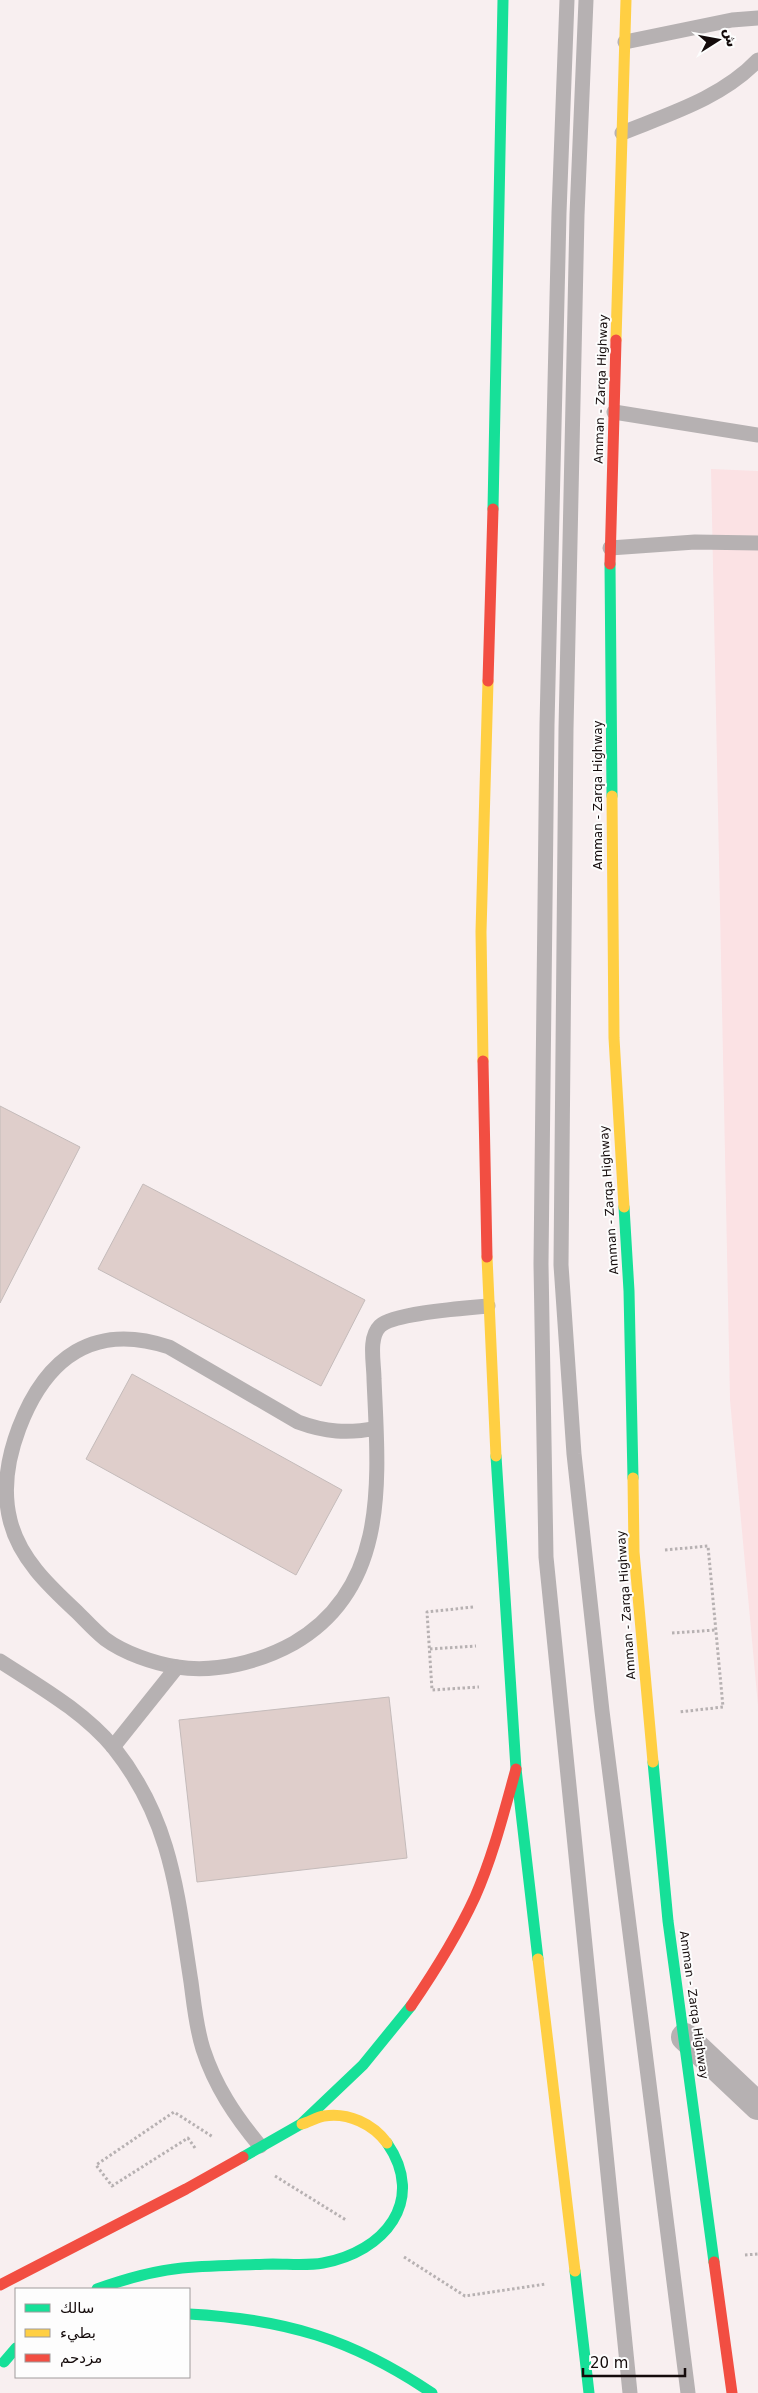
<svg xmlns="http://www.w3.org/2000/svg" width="758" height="2393" font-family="'DejaVu Sans',Vazirmatn,sans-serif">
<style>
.built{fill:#fbe2e4}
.building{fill:#dfcecb;stroke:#c4bbba}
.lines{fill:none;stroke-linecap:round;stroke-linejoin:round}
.path{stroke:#b7b1b2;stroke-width:3;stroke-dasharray:2.5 2.5;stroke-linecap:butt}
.lane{stroke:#b6b1b2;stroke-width:15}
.street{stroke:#b6b1b2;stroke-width:28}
.fast{stroke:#16e098;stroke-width:11}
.slow{stroke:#ffcf43;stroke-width:11}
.jam{stroke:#f24e42;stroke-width:11}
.labels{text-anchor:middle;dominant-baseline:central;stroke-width:4;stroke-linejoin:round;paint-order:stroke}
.street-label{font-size:12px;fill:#140b0b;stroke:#fdfdfd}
</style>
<rect width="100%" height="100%" fill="#f8eff0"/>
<polygon class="built" points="711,469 758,471 758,1706 730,1400"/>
<g class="building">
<polygon points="0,1106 80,1147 0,1303"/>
<polygon points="143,1184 365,1300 321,1386 98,1269"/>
<polygon points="132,1374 342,1490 296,1575 86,1459"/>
<polygon points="389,1697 407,1858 197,1882 179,1720"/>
</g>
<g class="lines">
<g class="path">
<polyline points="665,1550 708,1546 723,1707 679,1712"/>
<polyline points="473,1607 427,1612 432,1690 479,1687"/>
<polyline points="672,1633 716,1630"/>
<polyline points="430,1649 476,1646"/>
<polyline points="195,2148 188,2138 112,2186 96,2165 174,2112 213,2137"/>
<polyline points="275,2176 346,2220"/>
<polyline points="745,2255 758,2254"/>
<polyline points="404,2257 465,2296 546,2284"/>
</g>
<g class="lane">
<polyline points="567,0 559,213 547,725 541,1264 546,1557 630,2393"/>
<polyline points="586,0 577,215 566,729 561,1265 574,1454 602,1711 688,2393"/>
<polyline points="625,42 732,20 758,18"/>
<path d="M622 133C669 114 722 98 758 60"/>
<polyline points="614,412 758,435"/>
<polyline points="610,548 695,542 758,543"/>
<path d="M376 1428C348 1434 325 1432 298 1422L169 1347C94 1322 46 1357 19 1428 8 1457 2 1488 10 1520 19 1558 49 1586 77 1612 86 1621 95 1631 105 1639 124 1653 153 1663 177 1667 216 1673 260 1662 294 1643 391 1587 378 1475 374 1379 374 1363 368 1338 380 1326 393 1313 467 1308 488 1306"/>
<path d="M0 1661C40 1687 83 1711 114 1748 172 1821 177 1893 191 1982 194 2004 196 2027 203 2049 215 2086 235 2116 260 2146"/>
<polyline points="113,1747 177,1667"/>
</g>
<polyline class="street" points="685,2037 758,2106"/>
<g class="fast">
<polyline points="493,509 503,0"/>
<polyline points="610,564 612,796"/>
<polyline points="624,1207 629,1291 633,1478"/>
<polyline points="496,1456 516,1769 538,1959"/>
<polyline points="653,1762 668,1921 714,2262"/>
<polyline points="243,2157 301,2124 363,2065 411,2006"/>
<polyline points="575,2271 589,2393"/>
<path d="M97 2289C125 2279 152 2271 182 2268 212 2265 243 2265 273 2264 289 2264 307 2266 323 2263 384 2252 427 2201 387 2143"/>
<path d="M189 2314C285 2319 352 2339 432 2393"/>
<polyline points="4,2362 16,2348"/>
</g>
<g class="slow">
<polyline points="616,340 626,0"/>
<polyline points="612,796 614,1038 624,1207"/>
<polyline points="483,1061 481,932 488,681"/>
<polyline points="487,1257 496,1456"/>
<polyline points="633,1478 634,1552 653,1762"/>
<polyline points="538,1959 575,2271"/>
<path d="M302 2124C309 2122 317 2117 324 2116 348 2112 373 2124 387 2143"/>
</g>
<g class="jam">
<polyline points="610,564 616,340"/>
<polyline points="488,681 493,509"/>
<polyline points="483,1061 487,1257"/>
<path d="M411 2006C435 1971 457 1936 475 1897 493 1856 504 1812 516 1769"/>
<polyline points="714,2262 732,2393"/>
<polyline points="0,2285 186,2189 243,2157"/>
</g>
</g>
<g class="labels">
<g class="street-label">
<text transform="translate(601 389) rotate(-88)">Amman - Zarqa Highway</text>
<text transform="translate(598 795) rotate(-90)">Amman - Zarqa Highway</text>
<text transform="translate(609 1200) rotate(-94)">Amman - Zarqa Highway</text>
<text transform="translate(626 1605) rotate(-94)">Amman - Zarqa Highway</text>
<text transform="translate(694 2005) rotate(82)">Amman - Zarqa Highway</text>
</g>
</g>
<rect x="15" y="2288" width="175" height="90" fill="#fdfdfd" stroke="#a09c9c"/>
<rect x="25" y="2304" width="25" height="8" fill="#16e098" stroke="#a09c9c"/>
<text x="60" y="2313" font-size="15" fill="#140b0b">سالك</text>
<rect x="25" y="2329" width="25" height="8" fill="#ffcf43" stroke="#a09c9c"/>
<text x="60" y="2338" font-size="15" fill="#140b0b">بطيء</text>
<rect x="25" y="2354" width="25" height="8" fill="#f24e42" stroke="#a09c9c"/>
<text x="60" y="2363" font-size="15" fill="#140b0b">مزدحم</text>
<g transform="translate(718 40) rotate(79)" stroke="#fdfdfd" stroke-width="4" paint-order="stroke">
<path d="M0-4L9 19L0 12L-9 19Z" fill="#140b0b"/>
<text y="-8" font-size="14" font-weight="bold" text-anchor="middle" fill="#140b0b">ش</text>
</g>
<path d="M583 2368v8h102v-8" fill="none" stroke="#140b0b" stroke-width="2.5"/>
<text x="590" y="2368" font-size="15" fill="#140b0b" stroke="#fdfdfd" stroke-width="4" paint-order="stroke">20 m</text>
</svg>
